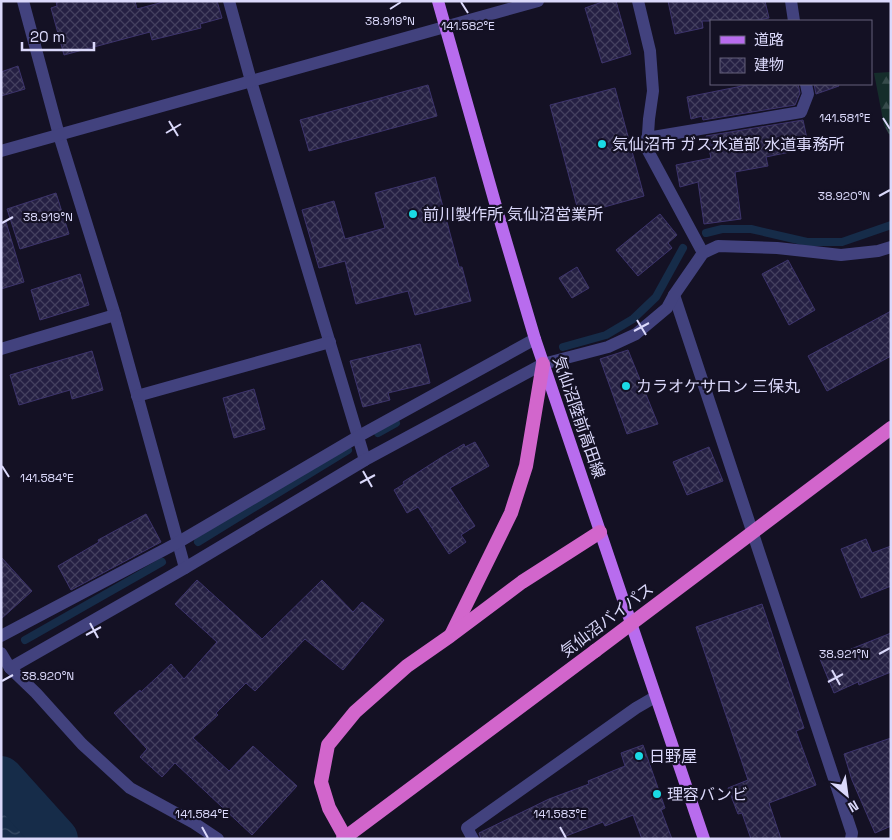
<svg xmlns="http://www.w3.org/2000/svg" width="892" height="840" font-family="'Space Grotesk','Noto Sans JP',sans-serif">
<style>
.forest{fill:url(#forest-firs)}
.water{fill:url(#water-waves)}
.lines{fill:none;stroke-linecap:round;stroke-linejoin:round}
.stream{stroke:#162c49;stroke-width:8}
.river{stroke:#162c49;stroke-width:44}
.building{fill:url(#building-cross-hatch);stroke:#3d346c}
.minor{stroke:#42427e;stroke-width:12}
.primary{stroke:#b86cee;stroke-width:12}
.trunk{stroke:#d266cc;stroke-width:14}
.trunk-bridge{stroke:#d266cc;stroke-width:14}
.ticks{fill:none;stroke:#dbd9fb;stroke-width:2}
.poi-dot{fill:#1adae5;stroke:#141124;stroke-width:2}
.labels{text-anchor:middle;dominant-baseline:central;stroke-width:4.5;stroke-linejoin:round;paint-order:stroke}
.poi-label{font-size:16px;fill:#dbd9fb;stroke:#141124;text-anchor:start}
.street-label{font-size:16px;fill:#dbd9fb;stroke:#141124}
.ticks-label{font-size:12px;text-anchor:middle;fill:#dbd9fb;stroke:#141124;stroke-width:4.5;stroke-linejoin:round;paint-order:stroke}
</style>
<defs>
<pattern id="forest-firs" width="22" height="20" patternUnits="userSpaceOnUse" patternTransform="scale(1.25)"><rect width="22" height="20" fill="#152d2b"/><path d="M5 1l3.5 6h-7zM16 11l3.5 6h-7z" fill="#364b4b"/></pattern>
<pattern id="water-waves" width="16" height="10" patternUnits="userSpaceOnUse" patternTransform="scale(1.25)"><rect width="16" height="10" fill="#162c49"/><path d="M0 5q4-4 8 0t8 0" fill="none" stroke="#374a64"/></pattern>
<pattern id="building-cross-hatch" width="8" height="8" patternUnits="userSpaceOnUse" patternTransform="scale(1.25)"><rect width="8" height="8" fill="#252043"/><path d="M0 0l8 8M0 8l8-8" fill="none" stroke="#44405f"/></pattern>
</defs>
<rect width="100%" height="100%" fill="#141124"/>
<polygon class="forest" points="891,72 891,138 884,125 874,73"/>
<polygon class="water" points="1,791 46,839 1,839"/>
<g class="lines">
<g class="stream">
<polyline points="706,233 722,229 751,229 807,242 842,242 891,225"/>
<polyline points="563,347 606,335 633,319 656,297 683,248"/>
<polyline points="378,433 396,423"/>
<polyline points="198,542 348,450"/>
<polyline points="25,640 162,562"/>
</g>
<polyline class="river" points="1,778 56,839"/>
</g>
<g class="building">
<polygon points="56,1 135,1 137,9 167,1 217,1 222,18 200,24 201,28 152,40 150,32 64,55 51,8 57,6"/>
<polygon points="605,1 616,1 631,54 602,63 585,8"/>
<polygon points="668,1 765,1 769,18 753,21 702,21 703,28 675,34"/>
<polygon points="18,66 25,89 1,96 1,72"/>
<polygon points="752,84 798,84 800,93 795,105 703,120 702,116 691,119 687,97"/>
<polygon points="814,84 838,84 839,86 816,94"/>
<polygon points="428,85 437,116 309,151 300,120"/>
<polygon points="615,88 644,196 579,214 550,105"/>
<polygon points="803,120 809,148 766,157 768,166 735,172 741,219 704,224 698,182 680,187 676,165 711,158 706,136"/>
<polygon points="435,177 459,267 462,267 471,301 415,315 408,291 356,304 345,261 319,268 302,210 334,201 345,239 385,228 375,193"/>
<polygon points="56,193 69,234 20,249 7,209"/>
<polygon points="660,214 677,235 668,243 672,248 638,276 616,250"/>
<polygon points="6,222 24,282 1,289 1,223"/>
<polygon points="788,260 815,310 789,325 762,274"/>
<polygon points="577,267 589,288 572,298 559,278"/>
<polygon points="80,274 89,305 40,320 31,290"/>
<polygon points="891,311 891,356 827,391 808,356"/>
<polygon points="420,344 430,383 388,393 390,400 363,407 350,361"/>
<polygon points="628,350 658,424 627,434 600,359"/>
<polygon points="92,351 103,390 72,399 70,390 19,405 10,375"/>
<polygon points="254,389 265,429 234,438 223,398"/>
<polygon points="475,442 489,466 450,488 475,526 461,535 466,542 449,554 418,507 407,513 394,490 404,484 403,482 442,457 464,444 465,447"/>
<polygon points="709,447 723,481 687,495 673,462"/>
<polygon points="146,514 161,542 71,590 58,566 99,542 98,540"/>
<polygon points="866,539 872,553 891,546 891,586 861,598 841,549"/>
<polygon points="1,557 32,591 1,619"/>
<polygon points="197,580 262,639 322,580 353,612 362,602 384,620 343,670 305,639 255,691 246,683 216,713 218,715 193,738 229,771 253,746 297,786 252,835 175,763 162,777 140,757 147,749 114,713 140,690 141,692 171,664 184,679 217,642 175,604"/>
<polygon points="762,604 804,728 796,731 816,785 769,803 781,839 751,839 742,813 738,814 728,788 748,780 696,627"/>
<polygon points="891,633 891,672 859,685 858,682 834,693 820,659 840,650 841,653"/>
<polygon points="891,738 891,826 875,833 852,780 844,754"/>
<polygon points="643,745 665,808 661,810 672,839 642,839 633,815 605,826 603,822 558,839 481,839 479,833 549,799 589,784 588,781 625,766 621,753"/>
</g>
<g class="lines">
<g class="minor">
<polyline points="23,1 59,135 115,315 185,568"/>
<polyline points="229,1 251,81 365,460"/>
<polyline points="638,1 650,51 653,91 649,119 647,149 703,253"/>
<polyline points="791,1 794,21"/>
<polyline points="647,138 801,112 808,94 806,84"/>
<polyline points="1,151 538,1"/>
<polyline points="674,295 852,833 851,839"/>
<polyline points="1,349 115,315"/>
<polyline points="137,396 330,342"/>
<polyline points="1,636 177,543 359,436 535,339"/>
<polyline points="1,653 10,668 36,693 82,744 130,788 194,823 218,839"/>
<polyline points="10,668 185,568 365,460 543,364 608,347 636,334 667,308 674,295 703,253 718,246 777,248 841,255 878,251 891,247"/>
<polyline points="473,839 467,828 636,708 655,697"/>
</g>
<polyline class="primary" points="438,1 503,231 535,339 704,839"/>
<g class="trunk">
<polyline points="452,633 511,513 526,466 543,364"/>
<polyline points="345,837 329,808 321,782 328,745 355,712 407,666 450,636 522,582 600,532"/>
<polyline points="343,839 595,651"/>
</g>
<polyline class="trunk-bridge" points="595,651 891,428"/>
</g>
<path class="ticks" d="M461 2 468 13M390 9 401 2M883 118 890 129M169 121 178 136M166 133 181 124M879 196 890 190M2 223 13 217M637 320 646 335M634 331 649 323M2 466 9 477M363 471 372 487M360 483 375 475M90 623 98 638M86 635 101 627M879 654 890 648M832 670 840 685M2 681 13 675M828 682 843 674M202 827 208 838M560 827 566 838"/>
<g class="poi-dot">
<circle cx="602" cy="144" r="5"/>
<circle cx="413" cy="214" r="5"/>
<circle cx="626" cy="386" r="5"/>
<circle cx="639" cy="756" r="5"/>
<circle cx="657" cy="794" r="5"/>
</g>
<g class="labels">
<g class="poi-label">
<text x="612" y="144">気仙沼市 ガス水道部 水道事務所</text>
<text x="423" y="214">前川製作所 気仙沼営業所</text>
<text x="636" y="386">カラオケサロン 三保丸</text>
<text x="649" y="756">日野屋</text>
<text x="667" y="794">理容バンビ</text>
</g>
<g class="street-label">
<text transform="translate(579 417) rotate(71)">気仙沼陸前高田線</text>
<text transform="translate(607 620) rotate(-37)">気仙沼バイパス</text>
</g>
</g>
<g class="ticks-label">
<text x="390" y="25">38.919°N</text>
<text x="468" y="30">141.582°E</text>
<text x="845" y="122">141.581°E</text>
<text x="844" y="200">38.920°N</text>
<text x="48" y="221">38.919°N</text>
<text x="47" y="482">141.584°E</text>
<text x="844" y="658">38.921°N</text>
<text x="48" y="680">38.920°N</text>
<text x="202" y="818">141.584°E</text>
<text x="560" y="818">141.583°E</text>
</g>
<rect width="892" height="840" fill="none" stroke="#dbd9fb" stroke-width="5"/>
<rect x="710" y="20" width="162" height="65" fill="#141124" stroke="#64617a"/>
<rect x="720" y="36" width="25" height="8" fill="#b86cee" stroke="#64617a"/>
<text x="754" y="45" font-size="15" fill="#dbd9fb">道路</text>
<rect x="720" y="58" width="25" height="15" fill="url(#building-cross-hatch)" stroke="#64617a"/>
<text x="754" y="70" font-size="15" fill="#dbd9fb">建物</text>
<g transform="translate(847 795) rotate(151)" stroke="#141124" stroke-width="4" paint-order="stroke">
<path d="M0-4L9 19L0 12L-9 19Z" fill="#dbd9fb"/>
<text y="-8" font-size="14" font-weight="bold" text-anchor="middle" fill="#dbd9fb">N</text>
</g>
<path d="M22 42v8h72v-8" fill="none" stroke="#dbd9fb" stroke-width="2.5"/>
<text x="30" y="42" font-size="15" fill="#dbd9fb" stroke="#141124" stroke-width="4" paint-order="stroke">20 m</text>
</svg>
